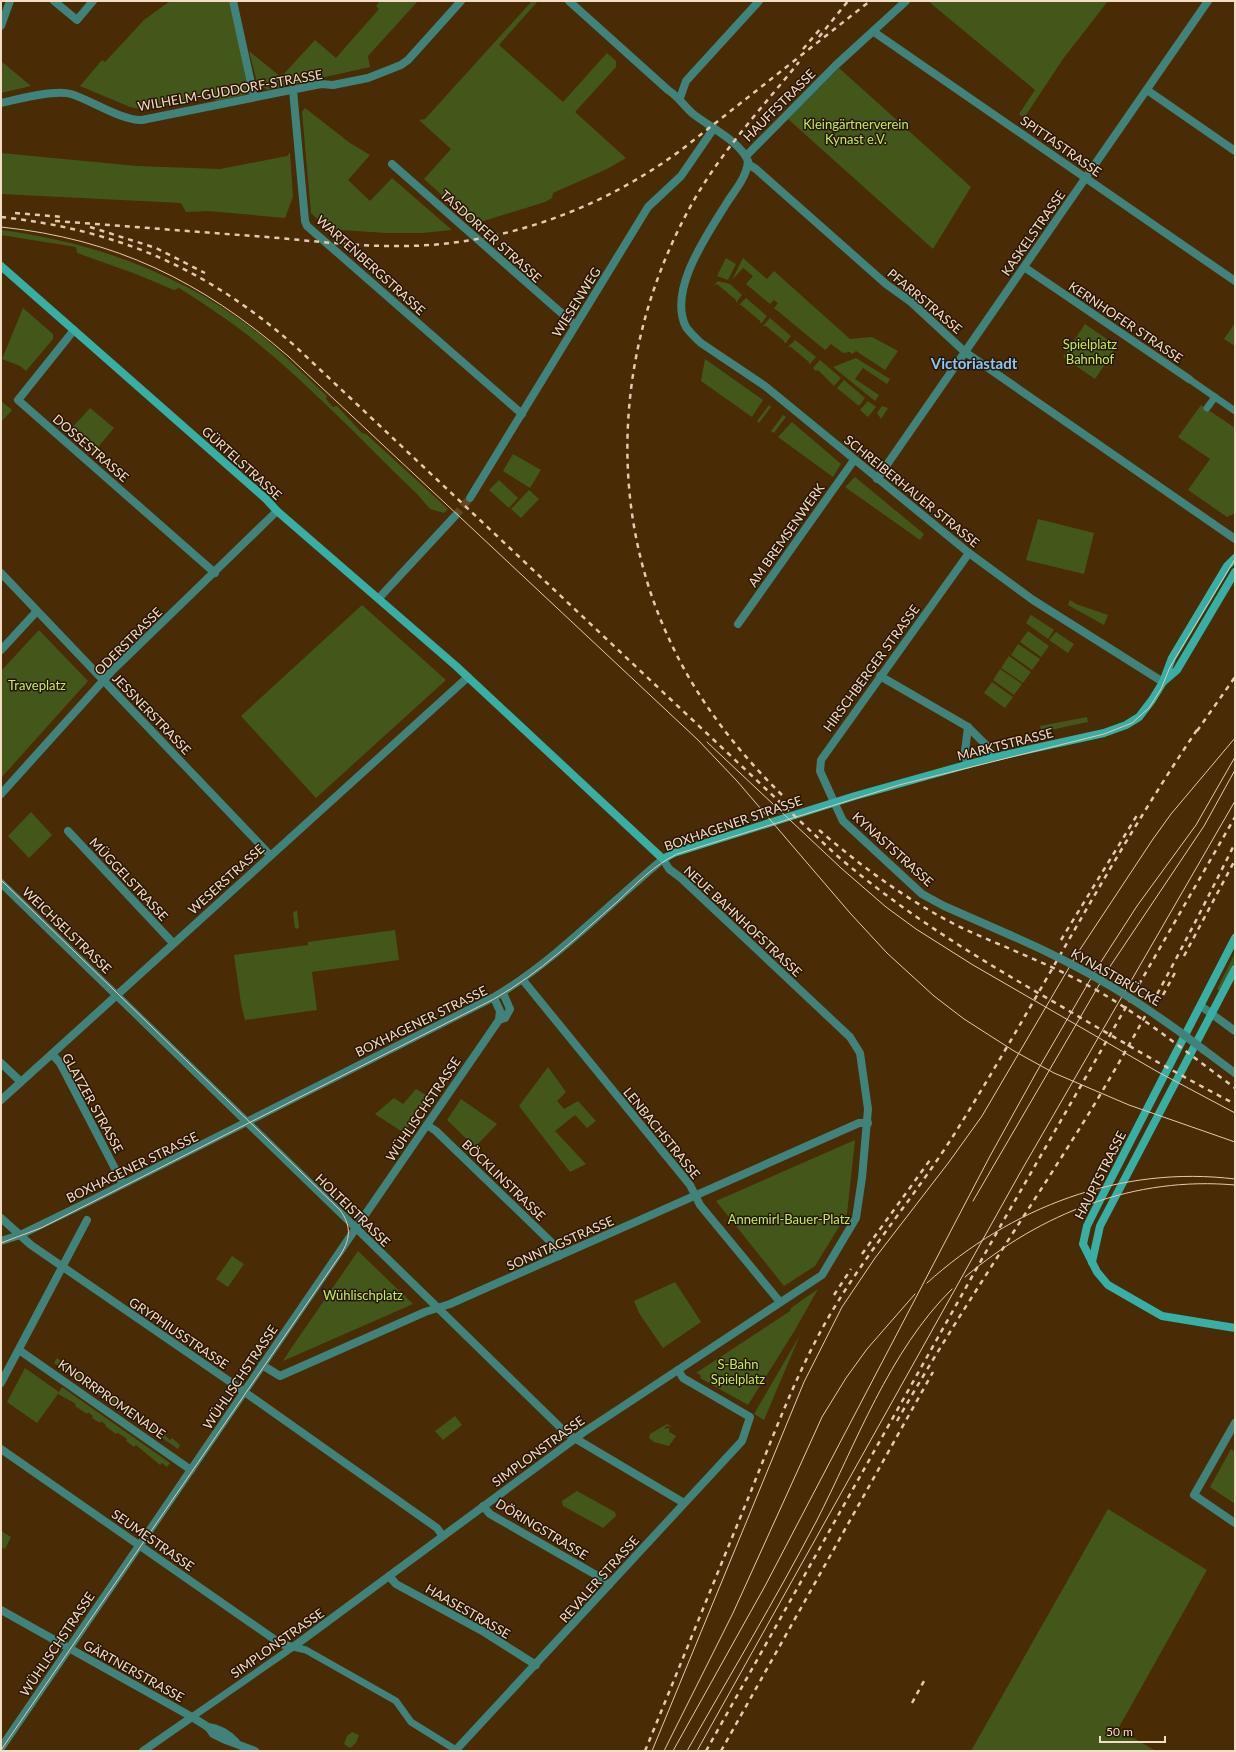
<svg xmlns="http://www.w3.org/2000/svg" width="1236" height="1752" font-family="Lato,sans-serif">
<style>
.green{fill:#43571b}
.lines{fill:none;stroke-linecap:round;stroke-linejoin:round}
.minor-tunnel{stroke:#634622;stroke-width:8;stroke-dasharray:8 4;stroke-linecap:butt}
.pedestrian{stroke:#3f837b;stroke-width:7}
.minor{stroke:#3f837b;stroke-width:8}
.tertiary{stroke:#3f837b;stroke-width:8}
.secondary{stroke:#37afa4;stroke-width:8}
.tram{stroke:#e4cab1;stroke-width:1}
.rail{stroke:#e4cab1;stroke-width:2.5;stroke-dasharray:5 5;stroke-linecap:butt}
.tertiary-bridge{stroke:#3f837b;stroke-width:8}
.labels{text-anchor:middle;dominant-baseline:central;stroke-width:3;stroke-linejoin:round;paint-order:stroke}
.street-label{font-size:13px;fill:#f5dcc4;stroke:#281604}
.park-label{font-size:13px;fill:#bdf058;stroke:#281604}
.quarter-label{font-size:15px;font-weight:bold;fill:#89c7fd;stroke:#281604}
</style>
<rect width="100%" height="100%" fill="#492b05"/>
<g class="green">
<polygon points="170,1 230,1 249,94 216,101 212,96 143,110 130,107 80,86 102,60 105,62 144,20"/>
<polygon points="380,1 418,1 368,56 370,67 267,90 257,82 249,51 281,77 315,40 336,58 379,9 376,6"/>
<polygon points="532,1 538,1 499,45 563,102 607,53 616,61 616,67 575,112 626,158 607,169 553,193 552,198 545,202 474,224 424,179 451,149 419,120 425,119"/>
<polygon points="928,1 1108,1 1063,59 1024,118 1019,114 1035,90"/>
<polygon points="1,61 31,86 1,93"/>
<polygon points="839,68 971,187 933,249 788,119"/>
<polygon points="305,108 350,143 370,155 348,180 370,201 392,178 452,230 422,233 387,233 340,230 327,228 311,213 302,112"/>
<polygon points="290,152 293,197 285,218 208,211 186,212 181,203 1,194 1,153 137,166 220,169 287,156"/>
<path d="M1 230C94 242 182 274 257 332 282 352 304 375 327 396L326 399 333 407 337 406 362 433 366 434 448 509 444 513 430 509 417 494C362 441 309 384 250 337 227 319 203 303 179 288L174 290 136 274 77 253 76 247 1 235Z"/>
<polygon points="726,258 736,264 728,280 717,276"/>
<polygon points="743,258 767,279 774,271 850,339 872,337 898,351 885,370 856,351 852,354 850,352 843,353 831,344 825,350 774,308 778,303 774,300 770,304 746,284 753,276 743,268 732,280"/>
<polygon points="718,281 730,284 742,295 736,303 736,300 717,284 713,286"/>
<polygon points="746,298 767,316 761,324 760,321 741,305 739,305"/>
<polygon points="23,308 53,334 53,339 26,371 20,366 2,359"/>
<polygon points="770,318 791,336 785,344 784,341 766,326 763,326"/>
<polygon points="1235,323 1235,346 1224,339"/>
<polygon points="1085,324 1117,346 1095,379 1063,357"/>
<polygon points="795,340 816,357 809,365 809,362 791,347 788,347"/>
<polygon points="856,358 890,379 887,384 863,368 855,379 879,395 875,401 833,367"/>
<polygon points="705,359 763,400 752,417 701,381"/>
<polygon points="820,360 841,378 834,386 818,370 816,371 813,368"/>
<polygon points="844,380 865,398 859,406 837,388"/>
<polygon points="868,401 876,407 868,417 860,410"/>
<polygon points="2,402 12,410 1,422 1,404"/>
<polygon points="769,405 771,407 759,423 757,421"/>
<polygon points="1201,405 1235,428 1235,513 1227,517 1188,490 1210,459 1178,437"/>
<polygon points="882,406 888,408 881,419 877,413"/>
<polygon points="90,408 114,428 94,452 70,430"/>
<polygon points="783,415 786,417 774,433 771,431"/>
<polygon points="792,422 841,464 833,477 778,437"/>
<polygon points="513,454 541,470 530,488 503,471"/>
<polygon points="855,477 924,534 920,540 845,487"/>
<polygon points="499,480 518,498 509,508 489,490"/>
<polygon points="529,490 539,499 521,518 511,509"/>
<polygon points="1038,519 1094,533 1084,574 1026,560"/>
<polygon points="1070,600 1076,604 1108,615 1104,625 1068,605"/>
<polygon points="362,605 446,680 316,798 241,716"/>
<polygon points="1031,615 1054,630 1048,639 1026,623"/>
<polygon points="39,630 88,681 1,778 1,671"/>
<polygon points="1028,631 1049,646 1041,657 1020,642"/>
<polygon points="1056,632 1074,644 1068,653 1049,640"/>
<polygon points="1018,644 1040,659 1032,670 1011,655"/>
<polygon points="1009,656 1031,672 1023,683 1001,668"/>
<polygon points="1000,669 1022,684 1014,695 993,680"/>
<polygon points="992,682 1013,697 1005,708 984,693"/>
<polygon points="1087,717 1088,722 1041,732 1040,726"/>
<polygon points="31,812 52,835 29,858 8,836"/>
<polygon points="297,910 299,927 297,929 295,928 293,913"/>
<polygon points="395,930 399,960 312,972 317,1010 245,1020 241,1004 234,955 308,945 308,942"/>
<polygon points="1235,953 1235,961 1220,991 1217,989"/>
<polygon points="548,1067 566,1092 557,1101 564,1109 578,1101 596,1121 587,1128 575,1115 555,1131 586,1164 570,1172 519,1106"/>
<polygon points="416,1089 429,1097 404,1133 375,1114 394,1098 403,1104"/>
<polygon points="461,1099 497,1124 475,1147 447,1120"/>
<polygon points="855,1140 847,1214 815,1266 784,1286 716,1201"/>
<polygon points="358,1251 413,1304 283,1361 290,1350"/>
<polygon points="232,1256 244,1264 228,1287 216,1279"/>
<polygon points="675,1282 701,1322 663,1348 639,1313 634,1301"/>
<polygon points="818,1289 795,1330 748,1405 700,1378 701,1376 699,1374 696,1373 790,1311 791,1308"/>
<polygon points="800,1335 764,1420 754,1414"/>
<polygon points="57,1358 91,1384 92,1382 104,1391 103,1392 107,1395 110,1392 113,1394 111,1396 116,1399 115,1401 120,1404 121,1402 137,1414 136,1416 150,1423 170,1440 172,1438 180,1445 178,1449 54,1363"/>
<polygon points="25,1368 59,1392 62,1387 170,1463 167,1467 162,1463 160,1465 136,1445 134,1447 126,1441 127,1439 118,1433 116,1434 105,1426 106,1425 101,1421 100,1423 92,1418 93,1416 88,1412 87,1414 75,1406 76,1404 58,1394 37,1423 7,1402"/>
<polygon points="455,1416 462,1425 443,1440 435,1431"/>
<polygon points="667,1424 672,1427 666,1426 664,1429 669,1428 669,1432 676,1436 669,1446 654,1442 649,1438 650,1434"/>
<polygon points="1231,1449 1235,1452 1235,1504 1210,1487"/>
<polygon points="577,1491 615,1512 616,1516 603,1528 563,1506 562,1501"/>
<polygon points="1108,1509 1207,1570 1118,1729 1156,1751 971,1751"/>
<polygon points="1,1531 11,1537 5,1549 1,1547"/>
<polygon points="352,1732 359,1735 356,1743 350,1748 344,1744 347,1736"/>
</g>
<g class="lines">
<polyline class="minor-tunnel" points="455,516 470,498"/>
<g class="pedestrian">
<polyline points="1189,379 1235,411"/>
<polyline points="1207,408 1215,397"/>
<polyline points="192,1717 293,1647 306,1650 396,1701 411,1722 456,1750"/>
</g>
<g class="minor">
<polyline points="54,1 77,20 93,1"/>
<polyline points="233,1 254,97"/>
<path d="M569 1 668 90C680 98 682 104 692 113 709 127 740 141 748 161 747 176 736 189 728 201 709 232 667 290 686 327 690 333 696 338 701 343L765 386 969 553 1033 600 1163 682"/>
<polyline points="1,26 10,1"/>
<polyline points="874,32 1235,281"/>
<polyline points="293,90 305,221 307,226 522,414"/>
<polyline points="1147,90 1235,151"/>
<polyline points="680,98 686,81 759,1"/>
<path d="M1 103C18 99 55 89 71 94 91 100 122 121 142 120L321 84 333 85 368 78 401 65 408 60 461 1"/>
<polyline points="746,156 836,65 906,1"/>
<polyline points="392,164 575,325"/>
<polyline points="748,164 756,169 886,284 911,302 965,352 1235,539"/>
<polyline points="1024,267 1189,379"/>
<polyline points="74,330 18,400 215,573"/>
<polyline points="877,479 1208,1"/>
<polyline points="470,498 648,207 681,176 714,128"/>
<polyline points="1,573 270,855"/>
<polyline points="379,598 455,516"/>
<polyline points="738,624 854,460"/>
<polyline points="1,650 37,611"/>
<polyline points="880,676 968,727 988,747 991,758"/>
<polyline points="967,765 965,751 968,727"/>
<polyline points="1,794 111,672 277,511"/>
<polyline points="834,802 820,771 821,760 969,553"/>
<polyline points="68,831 173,943"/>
<polyline points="522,979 690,1185 700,1205 780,1302"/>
<polyline points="494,998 500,1011 499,1020 356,1228 566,1433 684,1503"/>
<polyline points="1201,1006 1235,1031"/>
<polyline points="499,1020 505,1018 510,1009 503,993"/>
<polyline points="52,1054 60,1063 123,1184"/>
<polyline points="1,1063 21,1082"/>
<polyline points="1,1100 468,677"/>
<polyline points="427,1125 436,1131 554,1245 559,1256"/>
<polyline points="1,1218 31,1245 229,1381 437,1528 442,1535"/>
<polyline points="19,1350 191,1470"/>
<polyline points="262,1365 280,1376 425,1312 450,1304 859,1123 868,1123"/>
<polyline points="1,1383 87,1220"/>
<polyline points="1235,1423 1194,1495 1235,1523"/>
<polyline points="1,1449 281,1644 293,1647 584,1432 822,1275 856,1218 862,1178 868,1109 860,1053 850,1037 681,878 669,869 663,859"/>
<polyline points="483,1506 490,1514 603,1579 609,1585"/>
<polyline points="389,1576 396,1584 484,1632 536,1665"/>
<polyline points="1,1610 192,1717 208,1727 213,1734 223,1739 255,1751"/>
<path d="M208 1727C220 1728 228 1734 236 1742"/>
<polyline points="143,1751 192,1717"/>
<polyline points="455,1751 742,1441 750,1417 683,1378 678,1370"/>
</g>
<g class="tertiary">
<polyline points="834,802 843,821 922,894 944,906 1010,935"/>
<polyline points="1,883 356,1228 1,1748"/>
<polyline points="1204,1050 1235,1073"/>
<path d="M1 1241 20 1235 90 1201 496 996C556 960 609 904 663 859"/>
</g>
<g class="secondary">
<polyline points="1,266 266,499 277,511 456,666 663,859 674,853 855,796 991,758 1104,733 1126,725 1139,717 1152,700 1163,682 1172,658 1227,566 1235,558"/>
<polyline points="1163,682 1177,670 1235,572"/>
<polyline points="1235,938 1096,1208 1087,1226 1083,1244 1097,1272 1108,1285 1162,1316 1235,1328"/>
<polyline points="1092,1262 1100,1226 1235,969"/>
</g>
<g class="tram">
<path d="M1 227C116 239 201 281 288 356L698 740 737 781 850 913 887 953 934 996 964 1019 1014 1051 1054 1073 1129 1105 1235 1142"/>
<polyline points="707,742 841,868 886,907 916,929 973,965 1158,1072 1235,1113"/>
<path d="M1 880 340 1210C351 1225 351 1238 341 1254L1 1750"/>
<polyline points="973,1201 1109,968 1204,826 1235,770"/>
<path d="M1 1243 41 1228 494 999C540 973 578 936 617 902 635 885 654 865 677 854L899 785 1104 734 1132 723 1149 708 1161 689 1170 667 1235 559"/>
<path d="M965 1277C1041 1213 1135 1176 1235 1185"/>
<path d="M927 1283C1011 1207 1121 1165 1235 1179"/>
<polyline points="652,1751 804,1382 842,1307 875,1258 949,1162 982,1116 1077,954 1153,839 1171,814 1235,738"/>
<polyline points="664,1751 733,1613 822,1417 846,1378 867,1349 915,1294"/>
<polyline points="673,1751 765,1586 990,1156 1036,1073 1097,968 1137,906 1196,825 1235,757"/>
<path d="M687 1751C730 1675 775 1600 816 1522 856 1444 889 1351 952 1289"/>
<polyline points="697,1751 1020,1173 1235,801"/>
</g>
<g class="rail">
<polyline points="819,37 848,1"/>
<polyline points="803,49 821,28"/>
<polyline points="15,213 63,217"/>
<path d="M1 217C118 230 206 268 295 346L834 853C904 914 979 959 1059 1005 1117 1039 1175 1073 1235 1104"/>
<path d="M55 221C126 226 197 232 267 237 314 241 361 247 408 246 507 244 606 207 685 147L870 1"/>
<polyline points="90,227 156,248 205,273"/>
<polyline points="1197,731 1235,677"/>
<path d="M782 795C737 751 696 698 670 641 605 503 617 343 688 211 717 156 761 109 799 62"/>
<path d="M819 830C862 867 908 901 960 927 1003 947 1048 963 1089 986 1142 1015 1187 1053 1235 1088"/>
<polyline points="1061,940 1139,812"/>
<polyline points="1184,956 1235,860"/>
<polyline points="1163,995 1177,969"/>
<polyline points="862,1254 930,1160"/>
<polyline points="834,1295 851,1269"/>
<path d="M897 1421C957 1315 1027 1214 1091 1110 1143 1024 1190 934 1235 843"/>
<polyline points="912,1703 924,1681"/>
<path d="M645 1751C679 1668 713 1584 747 1501 768 1449 788 1395 814 1344 854 1265 914 1200 960 1125 1042 993 1112 855 1199 727"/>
<polyline points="706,1751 1001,1225 1235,817"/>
<polyline points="721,1751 933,1372"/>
</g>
<path class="tertiary-bridge" d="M1010 935C1082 966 1142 1002 1204 1050"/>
</g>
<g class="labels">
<g class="street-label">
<text transform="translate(230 90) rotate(-10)">WILHELM-GUDDORF-STRASSE</text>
<text transform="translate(779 105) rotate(-45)">HAUFFSTRASSE</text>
<text transform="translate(1061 146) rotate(35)">SPITTASTRASSE</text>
<text transform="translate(1033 233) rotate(-55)">KASKELSTRASSE</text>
<text transform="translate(491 236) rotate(42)">TASDORFER STRASSE</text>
<text transform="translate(371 265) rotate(42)">WARTENBERGSTRASSE</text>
<text transform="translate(925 301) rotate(40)">PFARRSTRASSE</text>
<text transform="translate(576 302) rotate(-58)">WIESENWEG</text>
<text transform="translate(1126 322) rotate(34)">KERNHOFER STRASSE</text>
<text transform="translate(91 448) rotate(41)">DOSSESTRASSE</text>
<text transform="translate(242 463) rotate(42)">GÜRTELSTRASSE</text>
<text transform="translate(912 491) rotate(39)">SCHREIBERHAUER STRASSE</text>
<text transform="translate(786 535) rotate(-55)">AM BREMSENWERK</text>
<text transform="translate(128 641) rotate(-45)">ODERSTRASSE</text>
<text transform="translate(871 668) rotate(-54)">HIRSCHBERGER STRASSE</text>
<text transform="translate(152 714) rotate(46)">JESSNERSTRASSE</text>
<text transform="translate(1005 744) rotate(-14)">MARKTSTRASSE</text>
<text transform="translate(733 823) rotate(-19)">BOXHAGENER STRASSE</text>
<text transform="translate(893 849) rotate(42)">KYNASTSTRASSE</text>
<text transform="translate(129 879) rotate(47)">MÜGGELSTRASSE</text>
<text transform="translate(226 879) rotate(-42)">WESERSTRASSE</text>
<text transform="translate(743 921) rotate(43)">NEUE BAHNHOFSTRASSE</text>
<text transform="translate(67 930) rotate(44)">WEICHSELSTRASSE</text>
<text transform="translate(1116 977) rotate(30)">KYNASTBRÜCKE</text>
<text transform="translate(421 1021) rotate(-26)">BOXHAGENER STRASSE</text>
<text transform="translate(93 1103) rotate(61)">GLATZER STRASSE</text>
<text transform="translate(423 1109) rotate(-56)">WÜHLISCHSTRASSE</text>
<text transform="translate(662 1133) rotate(51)">LENBACHSTRASSE</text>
<text transform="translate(132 1167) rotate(-26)">BOXHAGENER STRASSE</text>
<text transform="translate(1100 1175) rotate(-63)">HAUPTSTRASSE</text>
<text transform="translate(504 1180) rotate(44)">BÖCKLINSTRASSE</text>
<text transform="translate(353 1210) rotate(44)">HOLTEISTRASSE</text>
<text transform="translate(560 1243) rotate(-24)">SONNTAGSTRASSE</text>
<text transform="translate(179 1333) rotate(34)">GRYPHIUSSTRASSE</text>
<text transform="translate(240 1377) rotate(-56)">WÜHLISCHSTRASSE</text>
<text transform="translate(112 1399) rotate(35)">KNORRPROMENADE</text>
<text transform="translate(538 1451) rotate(-36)">SIMPLONSTRASSE</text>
<text transform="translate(542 1529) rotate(31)">DÖRINGSTRASSE</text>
<text transform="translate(153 1540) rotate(35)">SEUMESTRASSE</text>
<text transform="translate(599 1579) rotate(-48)">REVALER STRASSE</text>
<text transform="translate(468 1611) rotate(30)">HAASESTRASSE</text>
<text transform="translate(277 1643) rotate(-35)">SIMPLONSTRASSE</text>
<text transform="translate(57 1644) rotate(-56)">WÜHLISCHSTRASSE</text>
<text transform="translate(134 1671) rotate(29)">GÄRTNERSTRASSE</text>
</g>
<g class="park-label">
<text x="856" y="124">Kleingärtnerverein<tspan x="856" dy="15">Kynast e.V.</tspan></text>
<text x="1090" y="344">Spielplatz<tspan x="1090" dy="15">Bahnhof</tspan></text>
<text x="37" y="685">Traveplatz</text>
<text x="789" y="1219">Annemirl-Bauer-Platz</text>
<text x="363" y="1295">Wühlischplatz</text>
<text x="738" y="1364">S-Bahn<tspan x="738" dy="15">Spielplatz</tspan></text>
</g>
<g class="quarter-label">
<text x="974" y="363">Victoriastadt</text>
</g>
</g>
<rect width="1236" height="1752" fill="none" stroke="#f5dcc4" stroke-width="4"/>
<path d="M1100 1736v6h65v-6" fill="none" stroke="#f5dcc4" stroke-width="2"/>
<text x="1106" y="1736" font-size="12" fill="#f5dcc4" stroke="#281604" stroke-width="3" paint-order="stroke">50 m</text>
</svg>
